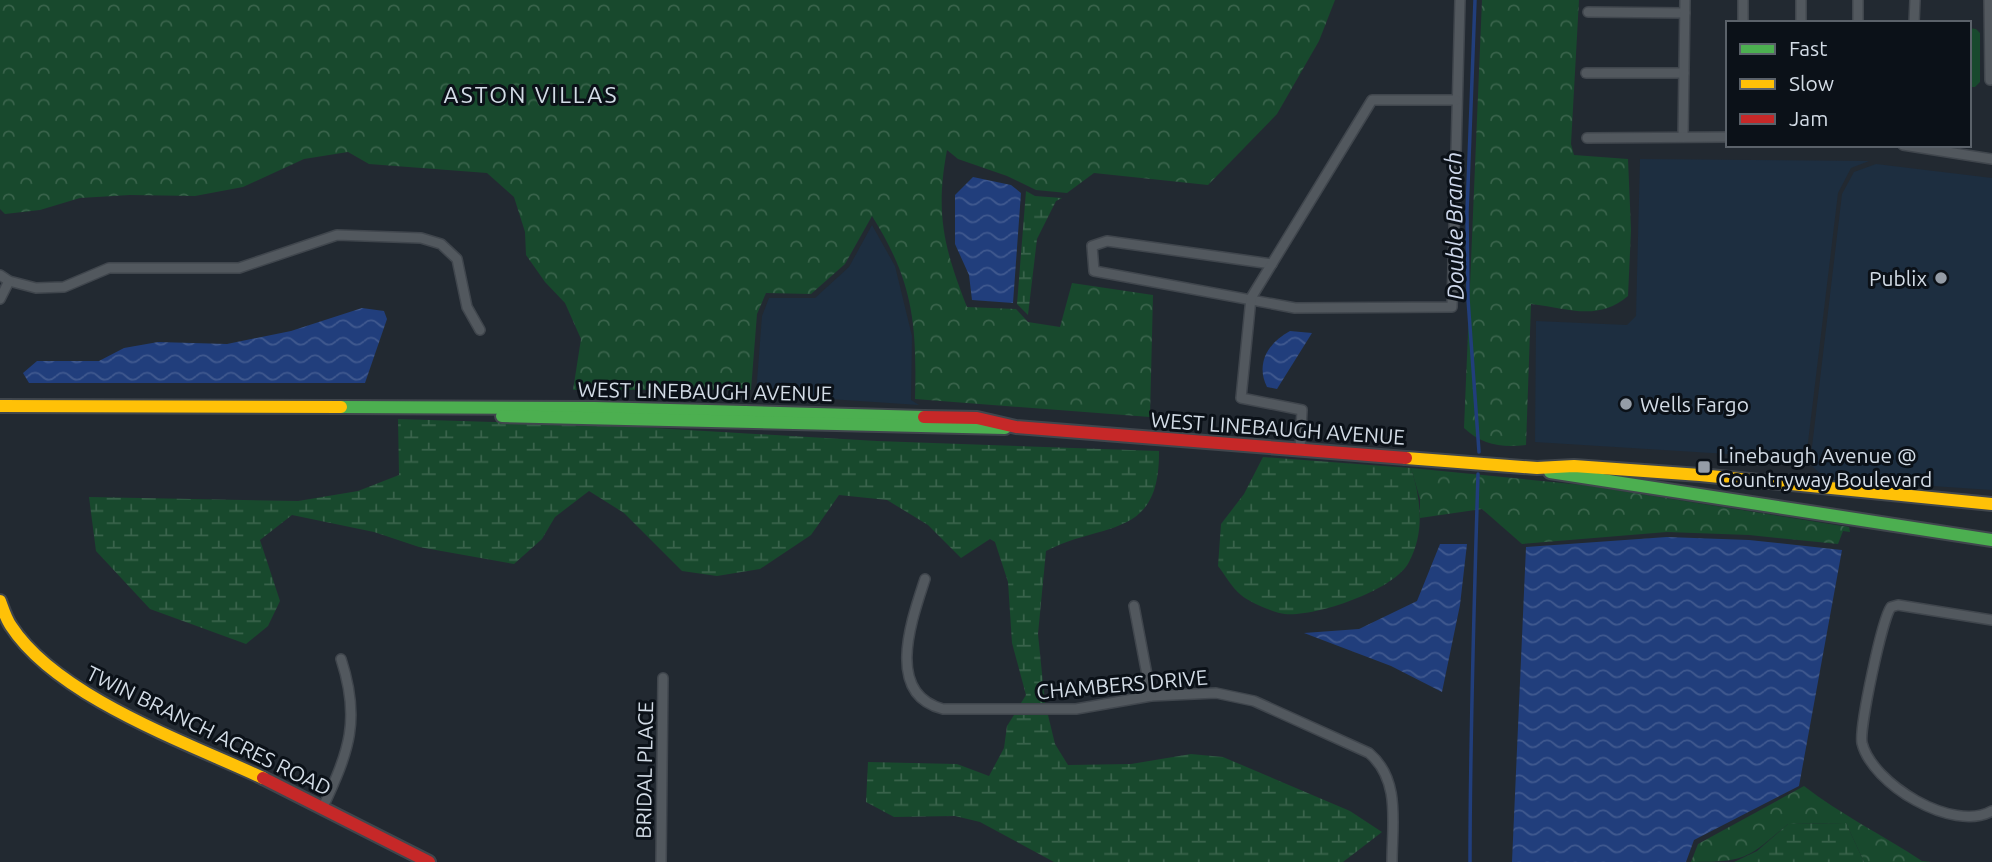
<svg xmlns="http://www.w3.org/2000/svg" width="1992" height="862" font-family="Ubuntu,sans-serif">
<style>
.built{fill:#1d2e40}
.grass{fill:#18492d}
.forest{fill:url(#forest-crowns)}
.wetland{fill:url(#wetland-marsh)}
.water{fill:url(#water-waves)}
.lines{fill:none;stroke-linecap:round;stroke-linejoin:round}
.stream{stroke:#213e7c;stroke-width:3.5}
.street-casing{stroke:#40464d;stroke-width:12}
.fast-casing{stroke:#40464d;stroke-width:16}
.slow-casing{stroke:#40464d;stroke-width:16}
.jam-casing{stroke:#40464d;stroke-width:16}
.street{stroke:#52585e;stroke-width:9}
.fast{stroke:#4caf50;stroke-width:12}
.slow{stroke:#ffc107;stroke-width:12}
.jam{stroke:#c62828;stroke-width:12}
.poi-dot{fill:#959da7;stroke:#0b1118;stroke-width:2.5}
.labels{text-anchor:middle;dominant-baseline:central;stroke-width:6;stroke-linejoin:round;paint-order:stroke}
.poi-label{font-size:21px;fill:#d3dce6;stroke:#0b1118;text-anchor:start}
.street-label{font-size:21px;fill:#d3dce6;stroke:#0b1118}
.neighbourhood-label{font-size:23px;letter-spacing:2px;fill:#d3dce6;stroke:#0b1118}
.water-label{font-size:23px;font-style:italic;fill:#ced8ec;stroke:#0b1118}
</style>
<defs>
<pattern id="forest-crowns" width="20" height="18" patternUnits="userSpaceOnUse" patternTransform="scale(1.75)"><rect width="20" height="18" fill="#18492d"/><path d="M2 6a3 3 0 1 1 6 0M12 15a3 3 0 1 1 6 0" fill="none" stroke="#39634b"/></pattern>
<pattern id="wetland-marsh" width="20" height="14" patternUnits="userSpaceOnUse" patternTransform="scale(1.75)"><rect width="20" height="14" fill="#18492d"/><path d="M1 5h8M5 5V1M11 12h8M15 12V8" fill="none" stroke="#39634b"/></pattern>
<pattern id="water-waves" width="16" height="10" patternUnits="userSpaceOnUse" patternTransform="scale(1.75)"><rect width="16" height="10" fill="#213e7c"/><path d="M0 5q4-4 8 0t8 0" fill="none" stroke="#40598f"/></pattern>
</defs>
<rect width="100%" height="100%" fill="#222931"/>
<g class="built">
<polygon points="1640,159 1869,161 1851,168 1838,193 1806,459 1535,442 1536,321 1627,325 1636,316"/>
<polygon points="1876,164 1992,178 1992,490 1826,479 1810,464 1842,194 1854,172"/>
<polygon points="872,225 895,266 912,336 911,400 919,405 756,394 762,316 769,298 815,298 849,267"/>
</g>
<polygon class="grass" points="1969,28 1976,29 1980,33 1980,82 1975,87 1969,87"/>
<g class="forest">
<path d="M0 0H1335L1319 41 1277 114 1208 185 1094 173 1067 193 1036 190 1007 176 958 159 947 150C935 214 944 248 967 307L1016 309 1028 322 1060 327 1072 283 1153 295 1150 417 915 399C917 323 913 281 872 216L845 264 811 294 766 293 757 314 751 390H573L581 339 565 303 545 282 526 255 525 232 514 197 487 173 369 164 348 152 304 159 243 187 195 196 130 195 80 198 40 210 5 214 0 209Z"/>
<path d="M1482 0H1579L1571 144 1574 155 1628 159 1631 230 1628 296C1598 322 1567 308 1531 304L1526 445C1502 448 1482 445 1464 428Z"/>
<polygon points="1411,468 1583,485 1849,527 1850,532 1843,531 1838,544 1749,535 1667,532 1522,544 1482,509 1420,518 1420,499"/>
<path d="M1804 786C1841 815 1883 835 1922 861L1931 862H1864L1846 823 1788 824C1747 859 1746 862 1691 862L1698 844Z"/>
</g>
<g class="wetland">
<polygon points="1026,191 1035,196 1062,198 1056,201 1037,239 1028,315 1017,304"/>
<path d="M398 419 621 426 877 441 1159 451C1160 540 1104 521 1046 551L1038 634 1045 703H1021L1026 695 1012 643 1008 582 995 542 990 539 961 558 928 525 887 500 839 495 811 535 760 569 717 576 682 571 624 513 589 491 555 517 542 539 514 564 419 547 374 532 292 515 260 540 280 601 268 626 246 644 150 609 96 551 89 497 298 501 358 491 399 475Z"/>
<path d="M1263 457 1411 468C1421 499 1425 532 1409 562 1395 590 1316 617 1285 614 1274 613 1249 602 1241 595 1232 588 1225 575 1218 566L1221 524 1244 494Z"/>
<polygon points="1014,715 1048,715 1055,744 1068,765 1131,764 1191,754 1223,757 1350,811 1382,832 1343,862 1054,862 980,822 955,816 894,817 866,802 868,762 957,764 989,776 1004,748 1007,726"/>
<polygon points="1846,823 1864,862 1734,862 1757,851 1788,824"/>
</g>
<g class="water">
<polygon points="973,177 1011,185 1021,193 1013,303 972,300 969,275 955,244 955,195"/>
<polygon points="362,308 384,311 387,319 365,383 29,383 23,373 37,361 99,361 124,348 158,342 227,344 291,331"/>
<path d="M1290 331 1312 333 1277 389 1267 387C1255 363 1269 342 1290 331Z"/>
<polygon points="1667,537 1749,540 1842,550 1799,786 1694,840 1686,862 1512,862 1526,547"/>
<polygon points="1440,544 1467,544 1460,605 1442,692 1391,666 1304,633 1359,629 1417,601"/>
</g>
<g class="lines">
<g class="stream">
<polyline points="1475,0 1467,212 1468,299 1479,452"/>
<path d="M1470 862C1470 732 1474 603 1478 474"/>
</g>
<defs>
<g id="street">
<polyline points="1743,0 1743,23"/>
<polyline points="1989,0 1990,80"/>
<polyline points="1588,12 1685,13"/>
<polyline points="1801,23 1801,0"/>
<polyline points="1858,23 1858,0"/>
<polyline points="1914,23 1915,0"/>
<polyline points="1586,73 1684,73"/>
<polyline points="1683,137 1685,0"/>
<polyline points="1587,138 1728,137"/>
<polyline points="1903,145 1992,159"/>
<polyline points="1272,264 1107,241 1092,246 1094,271 1295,308 1452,307 1460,0"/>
<polyline points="0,275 9,281 36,288 64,287 109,268 239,268 337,235 421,238 441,244 457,259 467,307 480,330"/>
<polyline points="0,299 9,281"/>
<polyline points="1300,449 1302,410 1241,398 1251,298 1372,100 1456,100"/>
<path d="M925 579C912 619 884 694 943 709H1076L1151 696 1216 693 1254 701 1369 753C1401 780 1392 824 1392 862"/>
<polyline points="1134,606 1151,696"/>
<path d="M1992 620 1898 605 1891 607C1882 619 1859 728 1862 743 1872 784 1953 833 1992 811"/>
<path d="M323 807C349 751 361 720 341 659"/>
<polyline points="661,862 663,678"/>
</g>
<g id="fast">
<polyline points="341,407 595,408 924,417"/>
<polyline points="502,416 1005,428"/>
<polyline points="1550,472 1992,540"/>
</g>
<g id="slow">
<polyline points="0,406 341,407"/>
<polyline points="1406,458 1537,468 1574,466 1700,475 1992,504"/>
<path d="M0 601C3 609 6 619 11 626 57 697 188 743 263 778"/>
</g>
<g id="jam">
<polyline points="924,417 977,418 1016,427 1406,458"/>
<polyline points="263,778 429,862"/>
</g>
</defs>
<use href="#street" class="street-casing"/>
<use href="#fast" class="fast-casing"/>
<use href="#slow" class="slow-casing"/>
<use href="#jam" class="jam-casing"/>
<use href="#street" class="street"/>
<use href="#fast" class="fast"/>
<use href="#slow" class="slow"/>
<use href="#jam" class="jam"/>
</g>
<g class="poi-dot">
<circle cx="1941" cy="278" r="7"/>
<circle cx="1626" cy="404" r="7"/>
<rect x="1697" y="460" width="14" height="14" rx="3.5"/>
</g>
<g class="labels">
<g class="poi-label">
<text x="1927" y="278" text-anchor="end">Publix</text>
<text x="1640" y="404">Wells Fargo</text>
<text x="1718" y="455">Linebaugh Avenue @<tspan x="1718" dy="24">Countryway Boulevard</tspan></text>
</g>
<g class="street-label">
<text transform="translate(705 391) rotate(1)">WEST LINEBAUGH AVENUE</text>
<text transform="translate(1278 428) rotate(4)">WEST LINEBAUGH AVENUE</text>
<text transform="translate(1122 684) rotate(-5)">CHAMBERS DRIVE</text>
<text transform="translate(209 730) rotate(26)">TWIN BRANCH ACRES ROAD</text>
<text transform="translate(644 770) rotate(-89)">BRIDAL PLACE</text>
</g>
<g class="neighbourhood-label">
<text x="531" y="94">ASTON VILLAS</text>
</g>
<g class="water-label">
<text transform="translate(1454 226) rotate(-91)">Double Branch</text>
</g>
</g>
<rect x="1726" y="21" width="245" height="126" fill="#0b1118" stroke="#5b626a" stroke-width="2"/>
<rect x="1740" y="44" width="35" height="10" fill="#4caf50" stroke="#5b626a" stroke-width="2"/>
<text x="1789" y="56" font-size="21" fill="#d3dce6">Fast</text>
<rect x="1740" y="79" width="35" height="10" fill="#ffc107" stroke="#5b626a" stroke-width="2"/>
<text x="1789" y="91" font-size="21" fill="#d3dce6">Slow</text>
<rect x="1740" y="114" width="35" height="10" fill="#c62828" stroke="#5b626a" stroke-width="2"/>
<text x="1789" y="126" font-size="21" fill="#d3dce6">Jam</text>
</svg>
